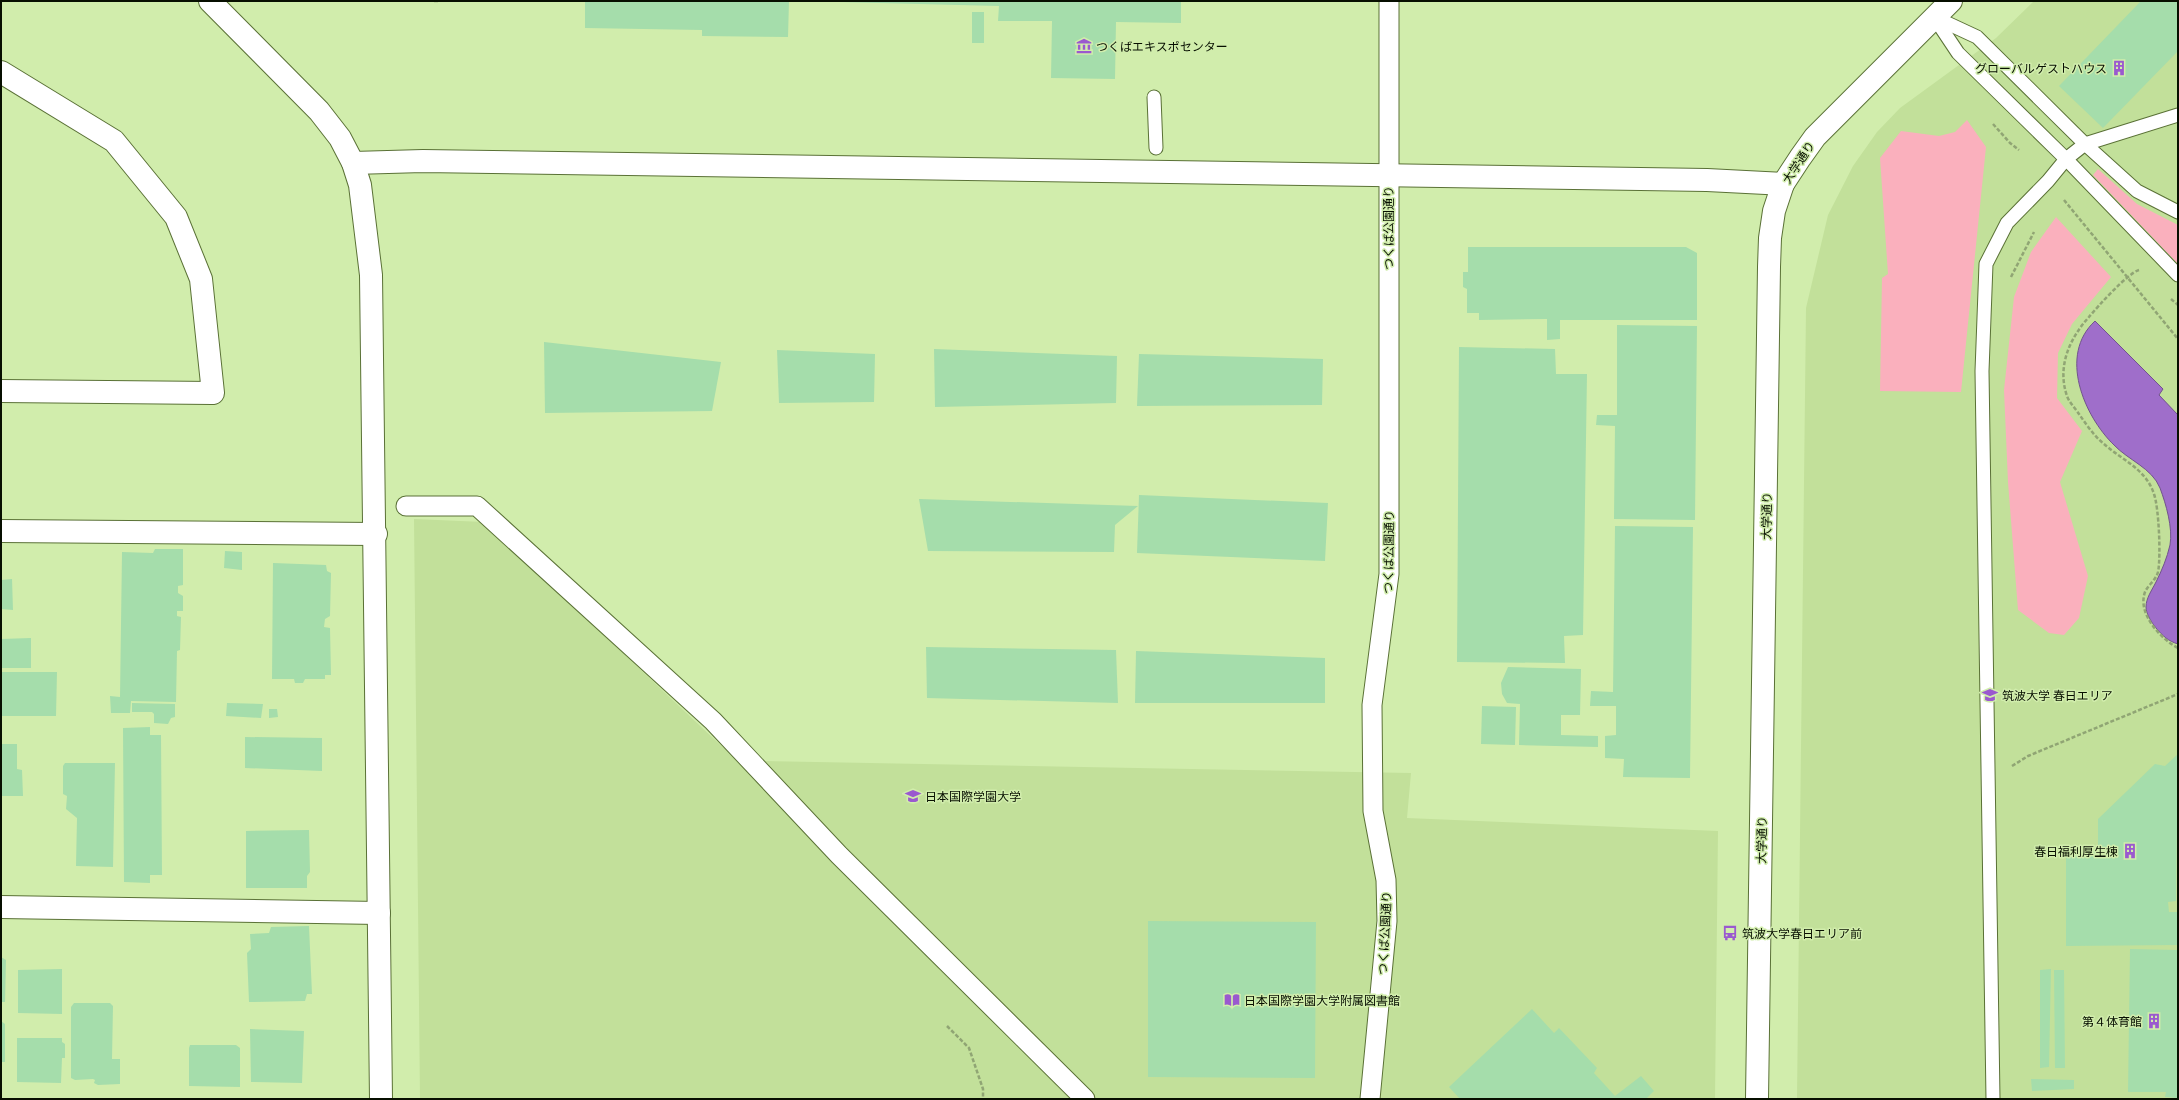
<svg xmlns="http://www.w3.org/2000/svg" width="2179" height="1100" font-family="'Exo 2','Noto Sans JP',sans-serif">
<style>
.built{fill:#c2e09a}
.green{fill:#fab0bd}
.water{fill:#9f6eca;stroke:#71528d}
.building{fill:#a5ddab}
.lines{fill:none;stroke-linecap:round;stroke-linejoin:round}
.service-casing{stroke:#5a7136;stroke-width:15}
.pedestrian-casing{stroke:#5a7136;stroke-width:21}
.minor-casing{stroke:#5a7136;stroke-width:24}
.tertiary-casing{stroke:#5a7136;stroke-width:24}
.path{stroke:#90a574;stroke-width:2.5;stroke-dasharray:4 2;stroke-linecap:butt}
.service{stroke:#fff;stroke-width:13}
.pedestrian{stroke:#fff;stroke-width:19}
.minor{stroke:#fff;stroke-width:22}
.tertiary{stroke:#fff;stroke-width:22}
.labels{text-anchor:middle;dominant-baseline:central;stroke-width:3;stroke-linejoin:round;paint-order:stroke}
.poi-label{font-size:12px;fill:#070f00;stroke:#d1edac;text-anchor:start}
.street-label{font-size:12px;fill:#070f00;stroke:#d1edac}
</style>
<rect width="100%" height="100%" fill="#d1edac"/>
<g class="built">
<polygon points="2034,1 2178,1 2178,1099 1797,1099 1806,308 1828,215 1853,166 1877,132 1900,108 1996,38"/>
<polygon points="414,519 484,522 749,772 761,761 1411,773 1407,818 1718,831 1715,1099 420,1099"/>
</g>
<g class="green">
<polygon points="1967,120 1986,147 1961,392 1880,391 1882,278 1888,274 1880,158 1901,131 1939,136 1955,132"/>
<polygon points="2098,169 2137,204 2178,225 2178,264 2093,175"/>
<polygon points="2056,217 2111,277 2072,324 2058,353 2057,398 2082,431 2060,482 2088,576 2079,618 2064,635 2049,633 2018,610 2008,482 2004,390 2014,297 2031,252"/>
</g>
<path class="water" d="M2095 321 2163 389 2159 395 2178 415V644C2168 641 2163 636 2156 628 2152 623 2146 614 2146 607 2146 598 2152 590 2156 582 2162 570 2167 558 2170 545 2173 528 2166 504 2160 488 2152 468 2128 460 2114 445 2084 416 2058 355 2095 321Z"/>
<g class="building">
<polygon points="585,1 789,1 788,37 702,36 702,30 585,28"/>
<polygon points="799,1 1181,1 1181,23 1116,22 1115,79 1051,78 1052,21 998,21 999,6"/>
<polygon points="2141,1 2178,1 2178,51 2103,128 2059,86"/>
<rect x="972" y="12" width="12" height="31"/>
<polygon points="1468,247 1686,247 1697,253 1697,320 1560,320 1560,339 1547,340 1547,319 1479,320 1479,313 1467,313 1467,289 1463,287 1463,272 1468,272"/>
<polygon points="1617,325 1697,326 1695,520 1614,519 1615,426 1596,425 1597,415 1617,415"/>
<polygon points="544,342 721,362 712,411 545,413"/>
<polygon points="1459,347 1555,349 1556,374 1587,374 1583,635 1564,636 1565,663 1457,662"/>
<polygon points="934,349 1117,356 1116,403 935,407"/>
<polygon points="777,350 875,354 874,402 779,403"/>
<polygon points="1139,354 1323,359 1322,405 1137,406"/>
<polygon points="1139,495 1328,503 1325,561 1137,553"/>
<polygon points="919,499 1138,506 1115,525 1114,552 928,551"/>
<polygon points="1615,526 1693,527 1690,778 1623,777 1624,759 1605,758 1605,736 1616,735 1616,706 1590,706 1591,691 1613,692"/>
<polygon points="155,549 183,549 183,585 178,586 178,593 183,596 183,611 177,611 177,616 181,617 180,650 177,651 176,702 131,701 130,713 111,713 110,696 120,697 122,552 153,553"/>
<polygon points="225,551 242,552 242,570 224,568"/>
<polygon points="273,563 326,565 327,571 331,573 330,616 325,619 324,627 330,628 331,675 325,675 325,679 305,679 303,683 295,683 294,679 272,679"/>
<polygon points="12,579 13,610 1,609 1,580"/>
<polygon points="31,638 31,668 1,668 1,639"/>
<polygon points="926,647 1116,650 1118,703 927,698"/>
<polygon points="1136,651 1325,658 1325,703 1135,703"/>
<polygon points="1508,667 1581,669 1580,715 1561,715 1561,735 1598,736 1598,747 1519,745 1520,704 1507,703 1502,694 1501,683"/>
<polygon points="1,672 57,672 56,716 1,716"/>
<polygon points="132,703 175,704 175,717 171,718 168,724 154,723 154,714 152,712 132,712"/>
<polygon points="227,703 263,704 261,718 226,716"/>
<polygon points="1482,706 1516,707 1515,745 1481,744"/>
<polygon points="269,709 277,709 278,717 269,718"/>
<polygon points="150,727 150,735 161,735 162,875 150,875 150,883 124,882 123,728"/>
<polygon points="245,737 322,738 322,771 245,768"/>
<polygon points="1,744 17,744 17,769 22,770 23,796 1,796"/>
<polygon points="2178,754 2176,901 2168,902 2169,912 2178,912 2178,945 2066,946 2066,852 2098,849 2098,819 2155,764 2165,766"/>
<polygon points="65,763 115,763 113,867 76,866 77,818 66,809 67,796 63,794 63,766"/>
<polygon points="309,830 310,872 307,876 307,888 246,888 246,831"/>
<polygon points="1148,921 1316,922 1315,1078 1148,1077"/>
<polygon points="309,926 312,994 307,994 305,1001 249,1002 247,953 251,949 250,934 269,933 271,927"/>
<polygon points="2130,949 2178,950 2178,1098 2165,1097 2166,1092 2128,1092"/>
<polygon points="1,957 6,960 5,1002 1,1002"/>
<polygon points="62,969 62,1014 18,1013 18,970"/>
<polygon points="2051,969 2049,1067 2040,1068 2040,970"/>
<polygon points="2054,970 2064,970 2065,1068 2055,1068"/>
<polygon points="74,1003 110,1003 113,1006 112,1059 120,1059 120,1084 98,1085 94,1083 95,1080 93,1079 75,1080 71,1078 71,1007"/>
<polygon points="1532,1009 1554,1033 1559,1028 1597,1068 1594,1073 1615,1096 1641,1076 1654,1091 1646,1099 1460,1099 1449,1087"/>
<polygon points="1,1021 5,1024 5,1062 1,1062"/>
<polygon points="250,1029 304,1031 302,1083 251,1082"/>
<polygon points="17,1038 62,1038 62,1042 65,1044 65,1058 62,1058 61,1083 17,1082"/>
<polygon points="190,1045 236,1045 240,1048 240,1087 189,1086 189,1048"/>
<polygon points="2031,1079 2074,1080 2074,1089 2032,1091"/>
</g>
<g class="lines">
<defs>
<g id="service">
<polyline points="1934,17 1958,53 2066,159 2178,275"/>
<polyline points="1934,17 1977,37 2085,144 2137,191 2178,212"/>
<polyline points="1154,97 1156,148"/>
<polyline points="1993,1099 1982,371 1986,264 2007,223 2048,181 2066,159 2085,144 2178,115"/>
</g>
<g id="pedestrian">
<polyline points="406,506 477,506 713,721 839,855 1085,1099"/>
<polyline points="1370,1099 1387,921 1386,880 1373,811 1372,705 1389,574 1389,1"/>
</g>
<g id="minor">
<polyline points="1,72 114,141 176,217 201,279 213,393 1,391"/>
<polyline points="1,531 376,534"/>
<polyline points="1,907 379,913"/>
</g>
<g id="tertiary">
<polyline points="210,1 319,111 340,138 353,163 360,185 371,275 381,1099"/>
<polyline points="353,163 423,161 1707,180 1783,184"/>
<polyline points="1757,1099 1769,267 1770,238 1774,211 1783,184 1800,158 1815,137 1951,1"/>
</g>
</defs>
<use href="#service" class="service-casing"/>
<use href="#pedestrian" class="pedestrian-casing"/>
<use href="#minor" class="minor-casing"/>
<use href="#tertiary" class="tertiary-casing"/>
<g class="path">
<polyline points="434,1 440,1"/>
<polyline points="1993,124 2010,143 2019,150"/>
<polyline points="2064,200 2178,339"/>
<path d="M2139 270C2128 273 2098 306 2089 317 2069 339 2057 367 2067 396 2069 402 2075 408 2079 414 2086 424 2094 436 2104 444 2122 460 2146 469 2154 494 2159 508 2161 558 2158 572 2156 580 2148 585 2145 592 2137 614 2161 639 2178 648"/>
<polyline points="2011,277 2034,232"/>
<polyline points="2171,299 2178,305"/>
<polyline points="2012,766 2028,756 2178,694"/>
<polyline points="947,1026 969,1048 983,1089 983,1099"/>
</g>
<use href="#service" class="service"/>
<use href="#pedestrian" class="pedestrian"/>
<use href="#minor" class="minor"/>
<use href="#tertiary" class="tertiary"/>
</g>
<defs>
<symbol id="museum-bare" viewBox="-9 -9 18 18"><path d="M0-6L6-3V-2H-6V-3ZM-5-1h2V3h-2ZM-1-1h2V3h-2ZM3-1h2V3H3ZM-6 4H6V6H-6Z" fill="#9a59cf" stroke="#d1edac" stroke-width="2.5" paint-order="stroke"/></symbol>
<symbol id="building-bare" viewBox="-9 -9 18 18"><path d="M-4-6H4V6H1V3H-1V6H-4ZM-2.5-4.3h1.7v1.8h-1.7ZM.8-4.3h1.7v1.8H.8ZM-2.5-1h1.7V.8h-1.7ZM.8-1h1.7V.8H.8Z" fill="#9a59cf" stroke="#d1edac" stroke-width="2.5" paint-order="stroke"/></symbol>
<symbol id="university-bare" viewBox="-9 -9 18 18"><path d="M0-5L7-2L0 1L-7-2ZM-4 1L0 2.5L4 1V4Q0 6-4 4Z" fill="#9a59cf" stroke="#d1edac" stroke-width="2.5" paint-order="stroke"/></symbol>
<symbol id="bus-bare" viewBox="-9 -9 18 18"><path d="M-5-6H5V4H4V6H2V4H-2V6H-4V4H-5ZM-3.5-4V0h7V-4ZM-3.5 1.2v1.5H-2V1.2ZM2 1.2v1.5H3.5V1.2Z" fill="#9a59cf" stroke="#d1edac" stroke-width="2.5" paint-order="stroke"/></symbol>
<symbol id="library-bare" viewBox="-9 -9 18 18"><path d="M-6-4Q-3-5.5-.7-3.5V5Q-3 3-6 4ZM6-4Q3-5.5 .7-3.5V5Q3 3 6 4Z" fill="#9a59cf" stroke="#d1edac" stroke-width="2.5" paint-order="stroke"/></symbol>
</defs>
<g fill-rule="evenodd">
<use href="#museum-bare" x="1073" y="35" width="22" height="22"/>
<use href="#building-bare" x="2108" y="57" width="22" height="22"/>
<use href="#university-bare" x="1979" y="684" width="22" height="22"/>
<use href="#university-bare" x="902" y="785" width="22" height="22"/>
<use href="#building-bare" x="2119" y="840" width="22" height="22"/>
<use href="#bus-bare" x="1719" y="922" width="22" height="22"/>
<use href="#library-bare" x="1221" y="989" width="22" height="22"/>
<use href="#building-bare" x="2143" y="1010" width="22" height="22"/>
</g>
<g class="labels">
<g class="poi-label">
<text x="1096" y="46">つくばエキスポセンター</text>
<text x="2107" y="68" text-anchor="end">グローバルゲストハウス</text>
<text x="2002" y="695">筑波大学 春日エリア</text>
<text x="925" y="796">日本国際学園大学</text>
<text x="2118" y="851" text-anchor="end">春日福利厚生棟</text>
<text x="1742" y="933">筑波大学春日エリア前</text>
<text x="1244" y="1000">日本国際学園大学附属図書館</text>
<text x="2142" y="1021" text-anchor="end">第４体育館</text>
</g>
<g class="street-label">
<text transform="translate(1798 162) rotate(-57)">大学通り</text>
<text transform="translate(1388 228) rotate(-90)">つくば公園通り</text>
<text transform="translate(1766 516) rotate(-89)">大学通り</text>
<text transform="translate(1388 552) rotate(-89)">つくば公園通り</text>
<text transform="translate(1761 840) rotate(-89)">大学通り</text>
<text transform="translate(1384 933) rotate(-87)">つくば公園通り</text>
</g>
</g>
<rect width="2179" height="1100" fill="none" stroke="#070f00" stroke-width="4"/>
</svg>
